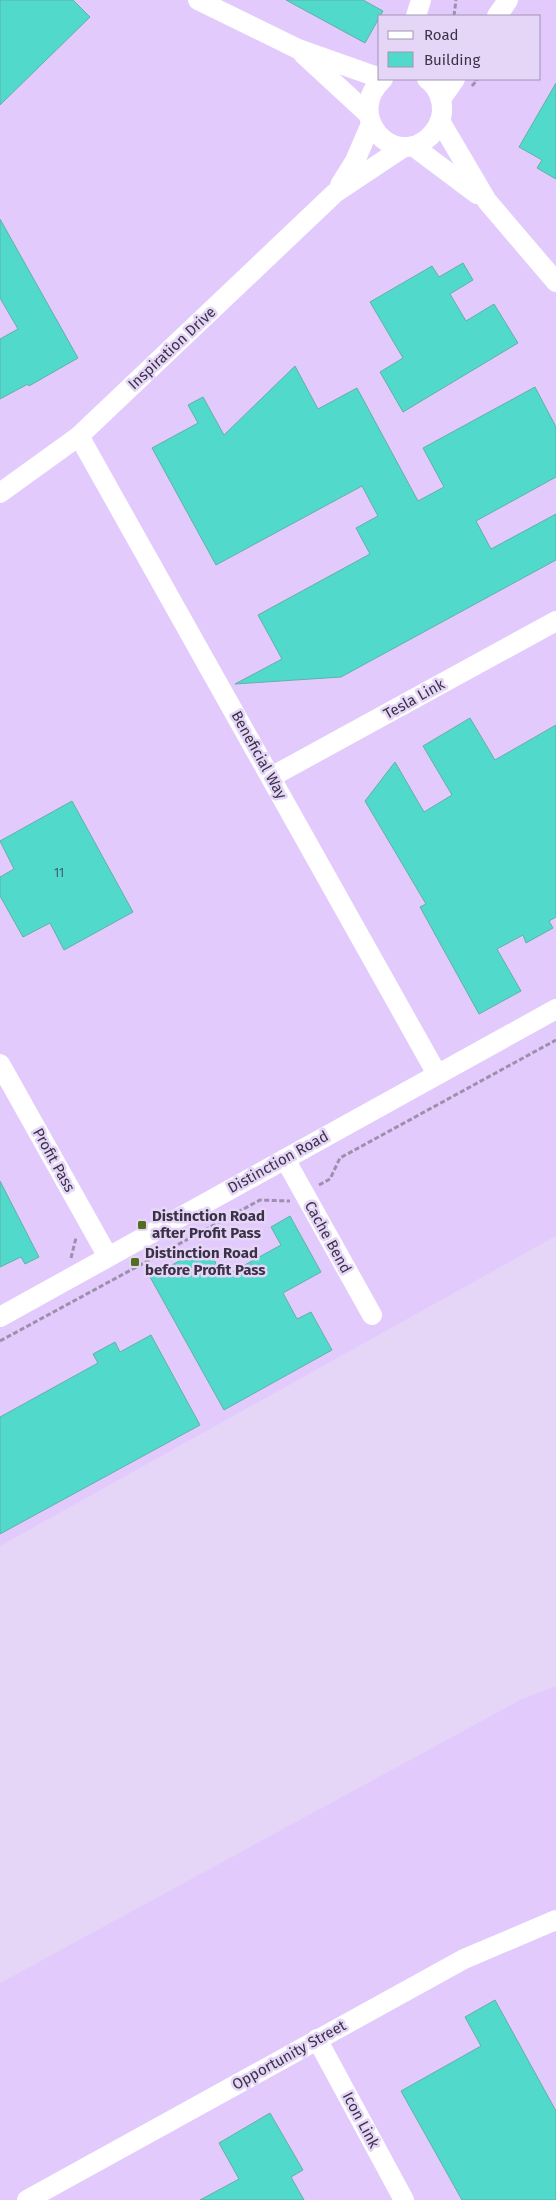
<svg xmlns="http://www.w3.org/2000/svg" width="556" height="2200" font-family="'Fira Sans',sans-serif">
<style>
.built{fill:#e2cbfc;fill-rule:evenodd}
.building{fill:#51d9cc;stroke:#62b0a7}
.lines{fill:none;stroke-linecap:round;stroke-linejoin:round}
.path{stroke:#9d90ad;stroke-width:3;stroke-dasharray:5 2.5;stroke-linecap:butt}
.minor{stroke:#fff;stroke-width:20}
.poi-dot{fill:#546e21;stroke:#e5d6f7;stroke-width:2}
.labels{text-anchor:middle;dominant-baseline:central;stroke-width:5;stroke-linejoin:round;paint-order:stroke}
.number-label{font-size:12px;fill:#415c69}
.street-label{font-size:15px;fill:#3c3248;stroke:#e5d6f7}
.poi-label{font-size:15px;font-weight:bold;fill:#3c3248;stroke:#e5d6f7;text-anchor:start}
</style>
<rect width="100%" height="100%" fill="#e5d6f7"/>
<g class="built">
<path d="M0 0H556V1236L0 1546ZM380 16H540V79H380Z"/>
<polygon points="556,1686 556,2200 0,2200 0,1983 522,1699"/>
</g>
<g class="building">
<polygon points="0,0 73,0 90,17 0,105"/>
<polygon points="286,0 363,0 383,11 365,43"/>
<polygon points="556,83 556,179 537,168 542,160 519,147"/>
<polygon points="0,219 78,358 29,386 28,384 0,399 0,339 18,329 0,298"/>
<polygon points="463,263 473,280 450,294 466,321 494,304 518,343 403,412 380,372 403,358 370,302 432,266 439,277"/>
<polygon points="295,366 318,409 357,388 418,501 444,487 423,448 535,387 556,427 556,477 476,521 491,549 556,514 556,560 341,677 235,684 282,659 258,615 370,554 356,528 378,516 362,486 216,565 152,448 198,423 188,405 203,397 224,435"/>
<polygon points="470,718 495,760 556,725 556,917 549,921 553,928 526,943 523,935 497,949 521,991 479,1014 420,907 426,904 365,801 395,762 424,812 452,795 423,746"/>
<polygon points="72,801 133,912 64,950 50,923 23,937 0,896 0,877 14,869 0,841"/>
<polygon points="0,1181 39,1257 25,1264 21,1257 0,1267"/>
<polygon points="290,1216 321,1272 283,1293 297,1319 311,1312 332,1350 224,1410 150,1277 192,1254 194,1259 209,1250 223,1277 281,1245 271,1227"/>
<polygon points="151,1335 200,1425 0,1534 0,1417 98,1363 93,1354 115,1342 120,1352"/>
<polygon points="495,2000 556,2111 556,2200 462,2200 401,2091 481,2046 465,2017"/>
<polygon points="270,2113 303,2170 291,2177 304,2200 200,2200 239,2179 219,2143"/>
</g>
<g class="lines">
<g class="path">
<polyline points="454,16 456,0"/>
<polyline points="472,86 477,80 475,79"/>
<polyline points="319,1185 330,1179 340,1158 556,1040"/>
<polyline points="71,1258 76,1238"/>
<polyline points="0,1341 260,1200 290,1201"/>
</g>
<g class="minor">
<polyline points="198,0 298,49 380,78"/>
<polyline points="416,16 421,0"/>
<polyline points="497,16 508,0"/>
<polyline points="303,54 368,114"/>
<path d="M383 79C344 114 392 169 428 138 436 131 441 123 442 112 443 99 437 86 427 79"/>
<polyline points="441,99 455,79"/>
<polyline points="440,121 487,201 556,282"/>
<polyline points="413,146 477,194"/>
<polyline points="340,185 355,161 371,124"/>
<polyline points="79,436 437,1074"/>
<polyline points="0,493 79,436 335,193 404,147"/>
<polyline points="271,777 556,621"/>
<polyline points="0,1064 107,1255"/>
<polyline points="285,1159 372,1315"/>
<polyline points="0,1317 556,1009"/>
<polyline points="317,2039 404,2200"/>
<polyline points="27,2200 464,1959 556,1920"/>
</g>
</g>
<g class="poi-dot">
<rect x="137" y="1220" width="10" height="10" rx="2.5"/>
<rect x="130" y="1257" width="10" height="10" rx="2.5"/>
</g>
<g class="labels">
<g class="number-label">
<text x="59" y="873">11</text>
</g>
<g class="street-label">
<text transform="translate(172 348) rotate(-43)">Inspiration Drive</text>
<text transform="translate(414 699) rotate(-29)">Tesla Link</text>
<text transform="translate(259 755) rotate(61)">Beneficial Way</text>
<text transform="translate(54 1160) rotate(61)">Profit Pass</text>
<text transform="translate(278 1162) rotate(-29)">Distinction Road</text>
<text transform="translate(328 1237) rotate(61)">Cache Bend</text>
<text transform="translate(289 2055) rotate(-29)">Opportunity Street</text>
<text transform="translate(361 2120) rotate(62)">Icon Link</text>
</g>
<g class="poi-label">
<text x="152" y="1216">Distinction Road<tspan x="152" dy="17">after Profit Pass</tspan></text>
<text x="145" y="1253">Distinction Road<tspan x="145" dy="17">before Profit Pass</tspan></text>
</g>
</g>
<rect x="378" y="15" width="162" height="65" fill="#e5d6f7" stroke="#a194b1"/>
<rect x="388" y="31" width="25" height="8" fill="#ffffff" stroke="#a194b1"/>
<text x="424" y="40" font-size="15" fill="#3c3248">Road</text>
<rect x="388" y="52" width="25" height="15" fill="#51d9cc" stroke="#a194b1"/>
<text x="424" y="65" font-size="15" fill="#3c3248">Building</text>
</svg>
